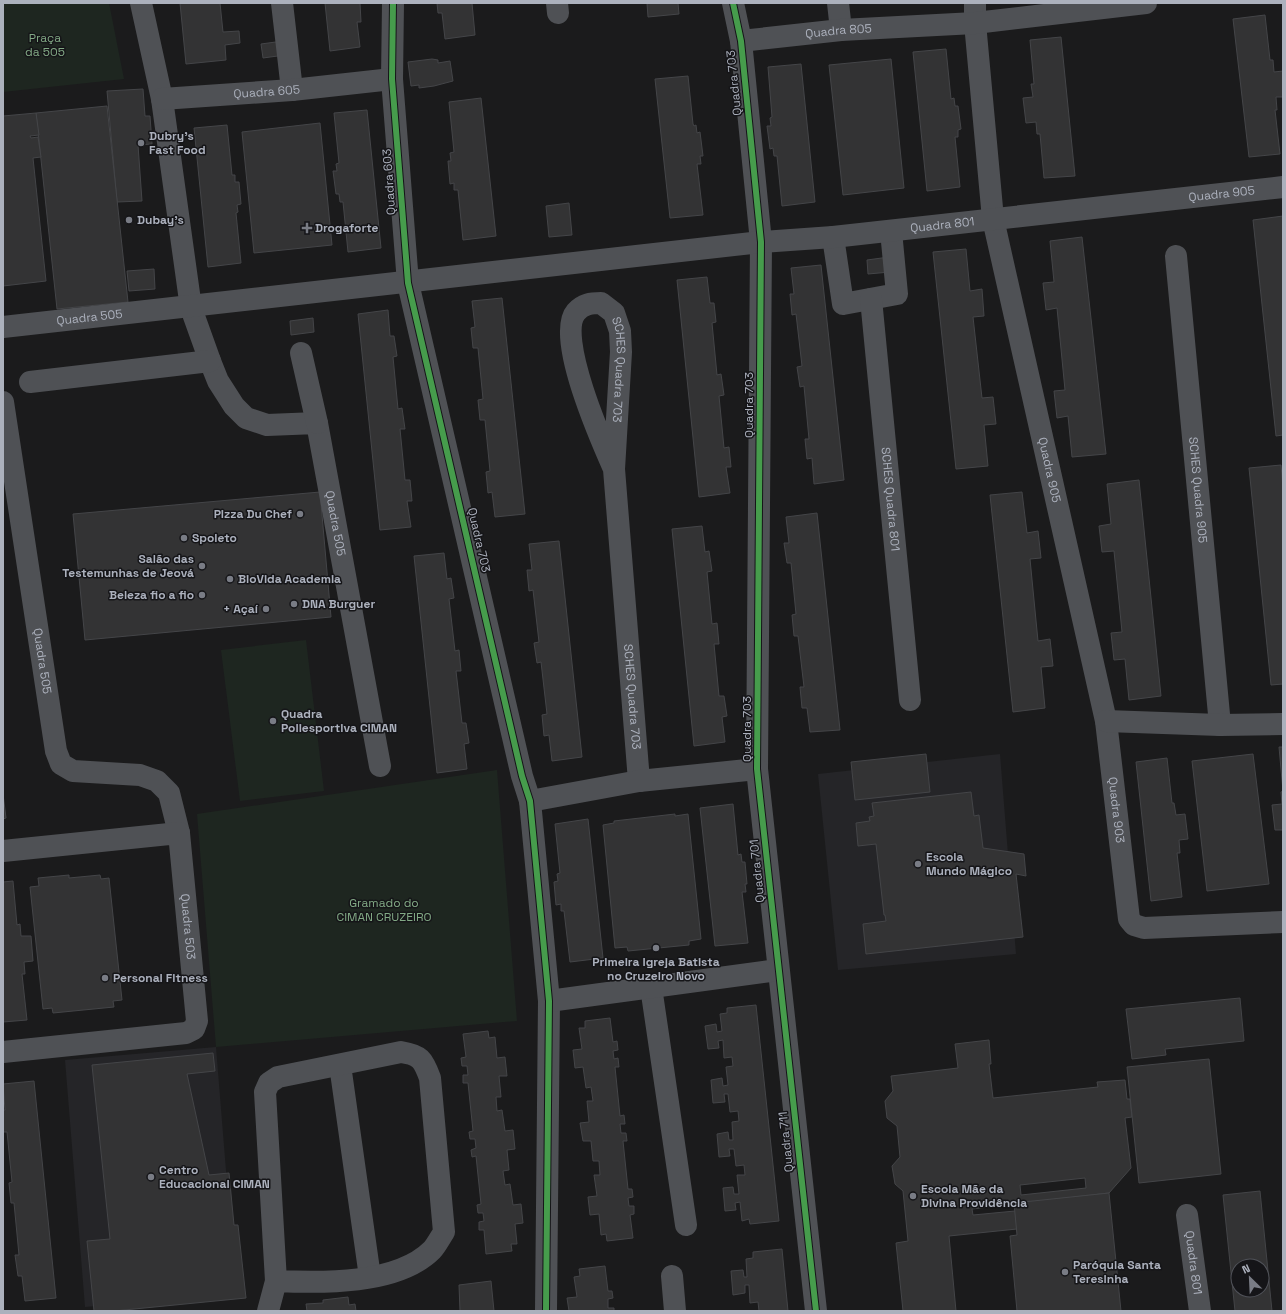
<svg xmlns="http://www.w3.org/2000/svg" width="1286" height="1314" font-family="'Space Grotesk',sans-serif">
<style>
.built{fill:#252528}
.green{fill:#1e2620}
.building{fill:#333334;stroke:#444548;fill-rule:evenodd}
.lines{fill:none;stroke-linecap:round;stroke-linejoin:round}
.minor{stroke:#4f5155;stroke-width:22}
.cycleway-casing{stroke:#151518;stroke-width:8}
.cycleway{stroke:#469c4c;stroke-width:6}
.poi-dot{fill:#797c85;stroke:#151518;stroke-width:1.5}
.labels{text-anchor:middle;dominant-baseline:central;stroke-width:3;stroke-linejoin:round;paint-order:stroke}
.street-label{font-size:12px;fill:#acb1bd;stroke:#151518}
.park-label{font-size:12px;fill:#82a985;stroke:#151518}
.poi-label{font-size:12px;font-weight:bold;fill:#acb1bd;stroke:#151518;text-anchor:start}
</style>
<rect width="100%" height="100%" fill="#1b1b1c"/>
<g class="built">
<polygon points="1000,754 1016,954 838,970 818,774"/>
<polygon points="216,1047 236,1294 85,1307 65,1060"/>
</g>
<g class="green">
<polygon points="3,3 109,3 124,79 3,92"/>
<polygon points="306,640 324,791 240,801 221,650"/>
<polygon points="497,770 517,1021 216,1047 197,814"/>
</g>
<g class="building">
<polygon points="180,3 220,3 223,32 239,31 240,43 225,45 226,60 186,64"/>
<polygon points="325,3 360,3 361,22 357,22 360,47 330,51"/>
<polygon points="437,3 472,3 475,35 445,39 442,13 438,13"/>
<polygon points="647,3 678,3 679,14 648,17"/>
<polygon points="1265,15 1270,60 1273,60 1274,72 1283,71 1283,97 1276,97 1277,110 1275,110 1280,154 1249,157 1233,19"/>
<polygon points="1061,37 1075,176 1044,178 1040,134 1037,134 1036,122 1026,123 1023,98 1033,97 1031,84 1034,84 1030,40"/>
<polygon points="283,41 285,55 263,58 261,44"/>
<polygon points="946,49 951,99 954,98 955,106 958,106 961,129 958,130 958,137 955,137 960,187 927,191 913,52"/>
<polygon points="432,59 438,60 438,63 450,61 453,81 434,86 419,88 419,85 411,86 408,62"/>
<polygon points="891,59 904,188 843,195 829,65"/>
<polygon points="801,64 815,202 782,206 777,156 774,156 773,148 770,149 767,126 771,126 770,118 772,117 768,67"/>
<polygon points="688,76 693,124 694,126 696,125 697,133 700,132 703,156 700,156 701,164 697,164 703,215 670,218 655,79"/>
<polygon points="143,89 145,116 150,116 152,144 138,145 142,201 117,202 107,91"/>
<polygon points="481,98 496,236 463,240 458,190 454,190 454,183 450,184 448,161 451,161 450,153 454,152 449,102"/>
<polygon points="107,106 128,302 57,309 36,113"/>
<polygon points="367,110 381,248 348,252 343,202 340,202 339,194 336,194 333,171 337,171 336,164 339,163 334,113"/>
<polygon points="36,113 39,135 30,136 31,138 38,137 41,157 33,158 46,281 3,286 3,116"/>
<polygon points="320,123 332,245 254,253 242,132"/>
<polygon points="227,125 232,175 235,175 235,182 239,182 241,204 237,205 238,212 236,213 241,263 208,267 194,128"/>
<polygon points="569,203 572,235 549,237 546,206"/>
<polygon points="1283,216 1283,435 1276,436 1253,220"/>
<polygon points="1082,237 1106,454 1072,457 1068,416 1057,418 1054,391 1065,390 1057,308 1046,310 1043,283 1054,282 1050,241"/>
<polygon points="966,249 970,291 982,289 984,316 973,317 982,398 993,397 996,424 984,425 988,466 956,469 933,252"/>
<polygon points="889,257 890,272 868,274 867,260"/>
<polygon points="821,265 844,480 814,484 812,458 807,459 805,439 809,439 804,386 800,387 797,367 802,366 796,314 792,315 790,294 794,294 791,268"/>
<polygon points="154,269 155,289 129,291 127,271"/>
<polygon points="707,277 710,303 714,303 716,322 712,323 717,375 721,374 724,395 719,396 724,448 729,447 731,467 726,467 730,493 699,497 677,280"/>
<polygon points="502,298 525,514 495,517 492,492 488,493 486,472 490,471 485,420 480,420 478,400 483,399 478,348 473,348 471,328 475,327 472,301"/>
<polygon points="388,310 390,336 394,336 397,356 393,357 398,409 402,408 405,429 400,429 405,480 410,480 412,501 407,501 411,527 380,530 358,314"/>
<polygon points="313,318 314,332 291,335 290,321"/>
<polygon points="1281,465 1283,488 1283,684 1271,685 1249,468"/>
<polygon points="1139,480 1161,696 1129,700 1125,659 1114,660 1111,633 1122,632 1114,551 1102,552 1099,526 1111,524 1107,484"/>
<polygon points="320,492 331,617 85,640 73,514"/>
<polygon points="1022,492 1027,533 1038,531 1041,558 1030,559 1038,641 1050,639 1053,666 1041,667 1045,708 1013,712 990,495"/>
<polygon points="817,513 840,730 810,732 807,708 802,708 800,687 804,687 798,636 794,636 792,615 796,614 791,563 787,563 784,543 789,543 786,517"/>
<polygon points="702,526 705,552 709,551 712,571 707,572 712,624 717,623 719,644 714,644 719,696 724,696 727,716 722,717 725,742 694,746 672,529"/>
<polygon points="559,541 582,757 552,761 549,735 544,736 542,715 547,714 541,662 537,663 534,643 539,642 533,590 529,591 527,570 532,570 529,544"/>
<polygon points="444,553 447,579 451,578 454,598 449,599 455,651 459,650 461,671 456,671 462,723 466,723 469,743 464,744 467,769 437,773 414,556"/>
<polygon points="1279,747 1283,747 1283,830 1275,830 1272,805 1282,804 1281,792 1283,791"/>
<polygon points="926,754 930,792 855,800 851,762"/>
<polygon points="1253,754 1269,884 1207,891 1192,761"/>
<polygon points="1167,758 1172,803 1174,803 1176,815 1185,814 1188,839 1179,840 1180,853 1177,853 1182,897 1151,901 1136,762"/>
<polygon points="971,792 974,816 979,815 983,848 1024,854 1026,876 1016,874 1023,937 866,954 863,924 886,921 885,915 884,915 876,844 858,846 856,823 870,821 869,817 874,816 872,803"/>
<polygon points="3,794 6,818 3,819"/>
<polygon points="733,804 738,855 741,854 742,862 745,862 747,884 745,884 746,892 742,892 748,943 715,946 700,808"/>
<polygon points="675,814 675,816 688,814 701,939 689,941 689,945 628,951 627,947 615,948 603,825 614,823 614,821"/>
<polygon points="588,819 603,958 570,962 564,911 561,911 561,904 556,905 554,882 558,881 557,874 560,873 555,824"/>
<polygon points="69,875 69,878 100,875 101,879 109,878 122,1000 113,1001 114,1007 53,1013 52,1008 43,1009 30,887 39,886 38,878"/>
<polygon points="13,881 17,925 20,924 21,936 31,936 33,961 24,962 25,974 22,974 27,1020 3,1022 3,882"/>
<polygon points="1240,998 1244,1041 1165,1049 1166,1055 1132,1059 1126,1009"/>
<polygon points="756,1005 779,1221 750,1224 749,1219 742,1221 740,1202 735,1203 736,1210 725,1211 723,1188 733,1187 734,1194 739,1194 737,1175 745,1175 744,1165 736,1166 734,1149 729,1149 730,1156 719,1157 717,1134 728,1132 729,1140 733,1140 732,1122 739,1121 738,1111 730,1112 728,1094 724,1094 725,1102 713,1103 711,1080 722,1078 723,1086 728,1085 726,1067 733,1066 732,1057 724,1058 723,1040 718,1041 719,1048 708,1049 705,1026 716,1024 717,1032 722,1031 720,1014 727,1013 727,1008"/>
<polygon points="610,1018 613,1042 617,1041 618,1050 613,1051 614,1059 618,1058 619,1067 615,1067 620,1116 624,1115 625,1124 620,1124 621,1133 626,1133 627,1141 623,1141 628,1189 632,1189 633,1197 628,1198 629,1206 634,1206 634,1214 630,1215 633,1238 607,1241 606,1234 601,1235 599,1214 590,1215 588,1197 597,1196 594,1175 600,1175 599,1161 593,1161 591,1141 583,1141 580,1123 589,1122 587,1101 593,1101 591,1087 586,1088 583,1067 575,1068 573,1050 582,1049 579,1028 585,1028 585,1021"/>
<polygon points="488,1031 489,1038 495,1037 497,1058 505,1057 507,1076 499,1076 501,1097 496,1097 497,1111 502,1110 505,1131 513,1130 515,1149 507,1150 509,1170 503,1171 505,1185 510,1184 513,1205 521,1204 523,1223 515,1224 517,1244 511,1244 512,1251 486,1254 484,1230 479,1230 479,1222 484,1221 483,1213 478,1213 477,1205 481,1204 476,1156 472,1157 471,1150 476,1148 475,1139 470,1139 469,1132 473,1131 468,1083 463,1083 463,1075 468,1075 467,1066 462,1066 461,1058 466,1057 463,1034"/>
<path d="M989 1040 991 1064H989L993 1098 1098 1087 1097 1082 1125 1080 1127 1099H1130L1132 1117 1125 1118 1131 1168 1109 1193 972 1209 973 1215 1015 1211 1017 1229 949 1236 956 1311H903L896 1243 908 1241 903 1191 895 1184 892 1166 900 1157 897 1126 887 1118 885 1101 893 1091 891 1076 958 1068 955 1044ZM1085 1178 1086 1188 1021 1195 1020 1185Z"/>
<polygon points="213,1053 215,1071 187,1074 209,1175 229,1173 234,1225 238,1225 246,1298 114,1311 94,1311 87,1241 110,1239 92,1065"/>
<polygon points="1209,1059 1221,1174 1139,1183 1127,1067"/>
<polygon points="34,1081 56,1298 25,1301 22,1276 18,1276 15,1255 19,1255 14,1203 11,1203 9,1183 12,1182 7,1132 3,1132 3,1110 5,1110 3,1084"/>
<path d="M1260 1191 1272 1311H1235L1223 1195ZM1238 1266H1262V1290H1238Z"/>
<polygon points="1109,1193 1121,1311 1017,1311 1010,1236 1017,1235 1014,1203"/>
<polygon points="782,1249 788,1311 759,1311 758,1302 750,1303 749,1285 745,1285 745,1293 733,1295 731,1271 743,1270 744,1277 747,1277 746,1259 753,1258 753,1252"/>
<polygon points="605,1266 608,1291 612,1291 613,1298 608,1299 608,1308 614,1308 614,1311 569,1311 567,1298 577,1297 574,1277 580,1276 579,1269"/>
<polygon points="491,1281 494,1311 460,1311 459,1285"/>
<polygon points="348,1297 349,1305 355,1304 356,1311 307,1311 306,1304 323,1303 323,1300"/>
</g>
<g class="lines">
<g class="minor">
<path id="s1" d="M141 3 162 99 191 308 210 361 218 381 234 406 246 418 267 425 317 423 380 766"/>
<polyline points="282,3 292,90"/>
<polyline points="393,3 392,79 408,283 522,776 530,801 549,1001 546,1311"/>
<polyline points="557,3 558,13"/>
<polyline points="733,3 741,41 761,242 757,769 816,1311"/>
<polyline points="838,3 841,30"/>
<path id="s2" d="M975 3V23L993 219 1106 721 1129 919 1134 925 1144 928 1283 922"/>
<path id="s3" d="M741 41 841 30 975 23 1146 3"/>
<path id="s4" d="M162 99 292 90 392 79"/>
<polyline points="833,237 843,304 897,294 891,231"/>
<path id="s5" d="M1176 256 1220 725"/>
<path id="s6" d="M871 299 910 700"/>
<path id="s7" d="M3 327 761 242 833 237 1283 187"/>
<polyline points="301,353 317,423"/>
<polyline points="30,382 210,361"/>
<path id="s8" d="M3 402 56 751 61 764 73 771 140 775 157 781 169 793 179 833"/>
<path id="s9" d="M614 469C602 442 555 336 576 312 583 304 591 303 601 303L614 313 620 331 621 352 614 469 639 781"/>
<polyline points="1106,721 1220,725 1283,724"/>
<polyline points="530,801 639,781 757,769"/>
<path id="s10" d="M3 851 179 833 197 1021 194 1029 186 1033 3 1052"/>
<polyline points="651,987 686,1225"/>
<polyline points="549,1001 778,970"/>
<polyline points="340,1065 370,1277"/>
<path id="s11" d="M1187 1215 1200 1311"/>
<polyline points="672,1276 675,1311"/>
<path d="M268 1311 276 1281 265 1092 269 1083 278 1077 401 1052C420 1055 423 1059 430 1078L444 1232C440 1238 436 1246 432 1250 397 1285 321 1283 276 1281"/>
</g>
<defs>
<g id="cycleway">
<polyline points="393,3 392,79 408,283 522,776 530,801 549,1001 546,1311"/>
<polyline points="733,3 741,41 761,242 757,769 816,1311"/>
</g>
</defs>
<use href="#cycleway" class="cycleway-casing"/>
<use href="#cycleway" class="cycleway"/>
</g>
<g class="poi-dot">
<circle cx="141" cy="143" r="4"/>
<circle cx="129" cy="220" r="4"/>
<path d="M305 222h4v4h4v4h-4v4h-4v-4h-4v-4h4z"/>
<circle cx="300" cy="514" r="4"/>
<circle cx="184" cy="538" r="4"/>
<circle cx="202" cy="566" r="4"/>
<circle cx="230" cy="579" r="4"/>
<circle cx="202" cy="595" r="4"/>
<circle cx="294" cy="604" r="4"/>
<circle cx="266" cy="609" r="4"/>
<circle cx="273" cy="721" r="4"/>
<circle cx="918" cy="864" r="4"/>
<circle cx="656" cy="948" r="4"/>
<circle cx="105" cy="978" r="4"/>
<circle cx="151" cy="1177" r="4"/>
<circle cx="913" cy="1196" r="4"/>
<circle cx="1065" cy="1272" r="4"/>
</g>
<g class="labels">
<g class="street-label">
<text stroke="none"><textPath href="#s3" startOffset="98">Quadra 805</textPath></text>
<text transform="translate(734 83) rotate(-96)">Quadra 703</text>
<text stroke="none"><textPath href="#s4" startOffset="105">Quadra 605</textPath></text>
<text transform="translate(389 182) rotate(-94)">Quadra 603</text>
<text stroke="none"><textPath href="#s7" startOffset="1226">Quadra 905</textPath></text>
<text stroke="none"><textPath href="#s7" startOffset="945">Quadra 801</textPath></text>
<text stroke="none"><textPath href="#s7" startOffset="87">Quadra 505</textPath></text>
<text stroke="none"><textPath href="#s9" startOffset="267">SCHES Quadra 703</textPath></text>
<text transform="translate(749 405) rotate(-90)">Quadra 703</text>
<text stroke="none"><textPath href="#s2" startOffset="474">Quadra 905</textPath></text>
<text stroke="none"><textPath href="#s5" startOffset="235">SCHES Quadra 905</textPath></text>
<text stroke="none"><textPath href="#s6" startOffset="201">SCHES Quadra 801</textPath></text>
<text stroke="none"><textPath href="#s1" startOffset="608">Quadra 505</textPath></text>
<text transform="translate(479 540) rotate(77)">Quadra 703</text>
<text stroke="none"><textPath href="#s8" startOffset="262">Quadra 505</textPath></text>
<text stroke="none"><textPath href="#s9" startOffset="595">SCHES Quadra 703</textPath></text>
<text transform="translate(747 729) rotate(-90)">Quadra 703</text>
<text stroke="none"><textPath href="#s2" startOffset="821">Quadra 903</textPath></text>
<text transform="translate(757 871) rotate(-96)">Quadra 701</text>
<text stroke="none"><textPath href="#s10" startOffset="271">Quadra 503</textPath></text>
<text transform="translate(786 1142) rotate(-96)">Quadra 711</text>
<text stroke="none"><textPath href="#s11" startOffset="48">Quadra 801</textPath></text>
</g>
<g class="park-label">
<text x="45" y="38">Praça<tspan x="45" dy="14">da 505</tspan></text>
<text x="384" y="903">Gramado do<tspan x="384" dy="14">CIMAN CRUZEIRO</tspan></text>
</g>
<g class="poi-label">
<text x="149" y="136">Dubry's<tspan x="149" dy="14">Fast Food</tspan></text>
<text x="137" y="220">Dubay's</text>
<text x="315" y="228">Drogaforte</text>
<text x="292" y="514" text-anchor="end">Pizza Du Chef</text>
<text x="192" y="538">Spoleto</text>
<text x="194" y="559" text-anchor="end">Salão das<tspan x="194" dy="14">Testemunhas de Jeová</tspan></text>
<text x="238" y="579">BioVida Academia</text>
<text x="194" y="595" text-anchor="end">Beleza fio a fio</text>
<text x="302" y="604">DNA Burguer</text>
<text x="258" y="609" text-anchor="end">+ Açaí</text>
<text x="281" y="714">Quadra<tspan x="281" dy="14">Poliesportiva CIMAN</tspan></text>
<text x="926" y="857">Escola<tspan x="926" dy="14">Mundo Mágico</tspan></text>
<text x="656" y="962" text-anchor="middle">Primeira Igreja Batista<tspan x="656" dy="14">no Cruzeiro Novo</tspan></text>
<text x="113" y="978">Personal Fitness</text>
<text x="159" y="1170">Centro<tspan x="159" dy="14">Educacional CIMAN</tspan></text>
<text x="921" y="1189">Escola Mãe da<tspan x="921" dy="14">Divina Providência</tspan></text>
<text x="1073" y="1265">Paróquia Santa<tspan x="1073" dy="14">Teresinha</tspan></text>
</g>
</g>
<rect width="1286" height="1314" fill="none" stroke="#acb1bd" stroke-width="8"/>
<g transform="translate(1250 1278) rotate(336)"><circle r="19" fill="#151518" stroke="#51535a"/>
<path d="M0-3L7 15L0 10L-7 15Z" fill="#797c85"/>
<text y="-6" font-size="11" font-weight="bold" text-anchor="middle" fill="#acb1bd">N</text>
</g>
</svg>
